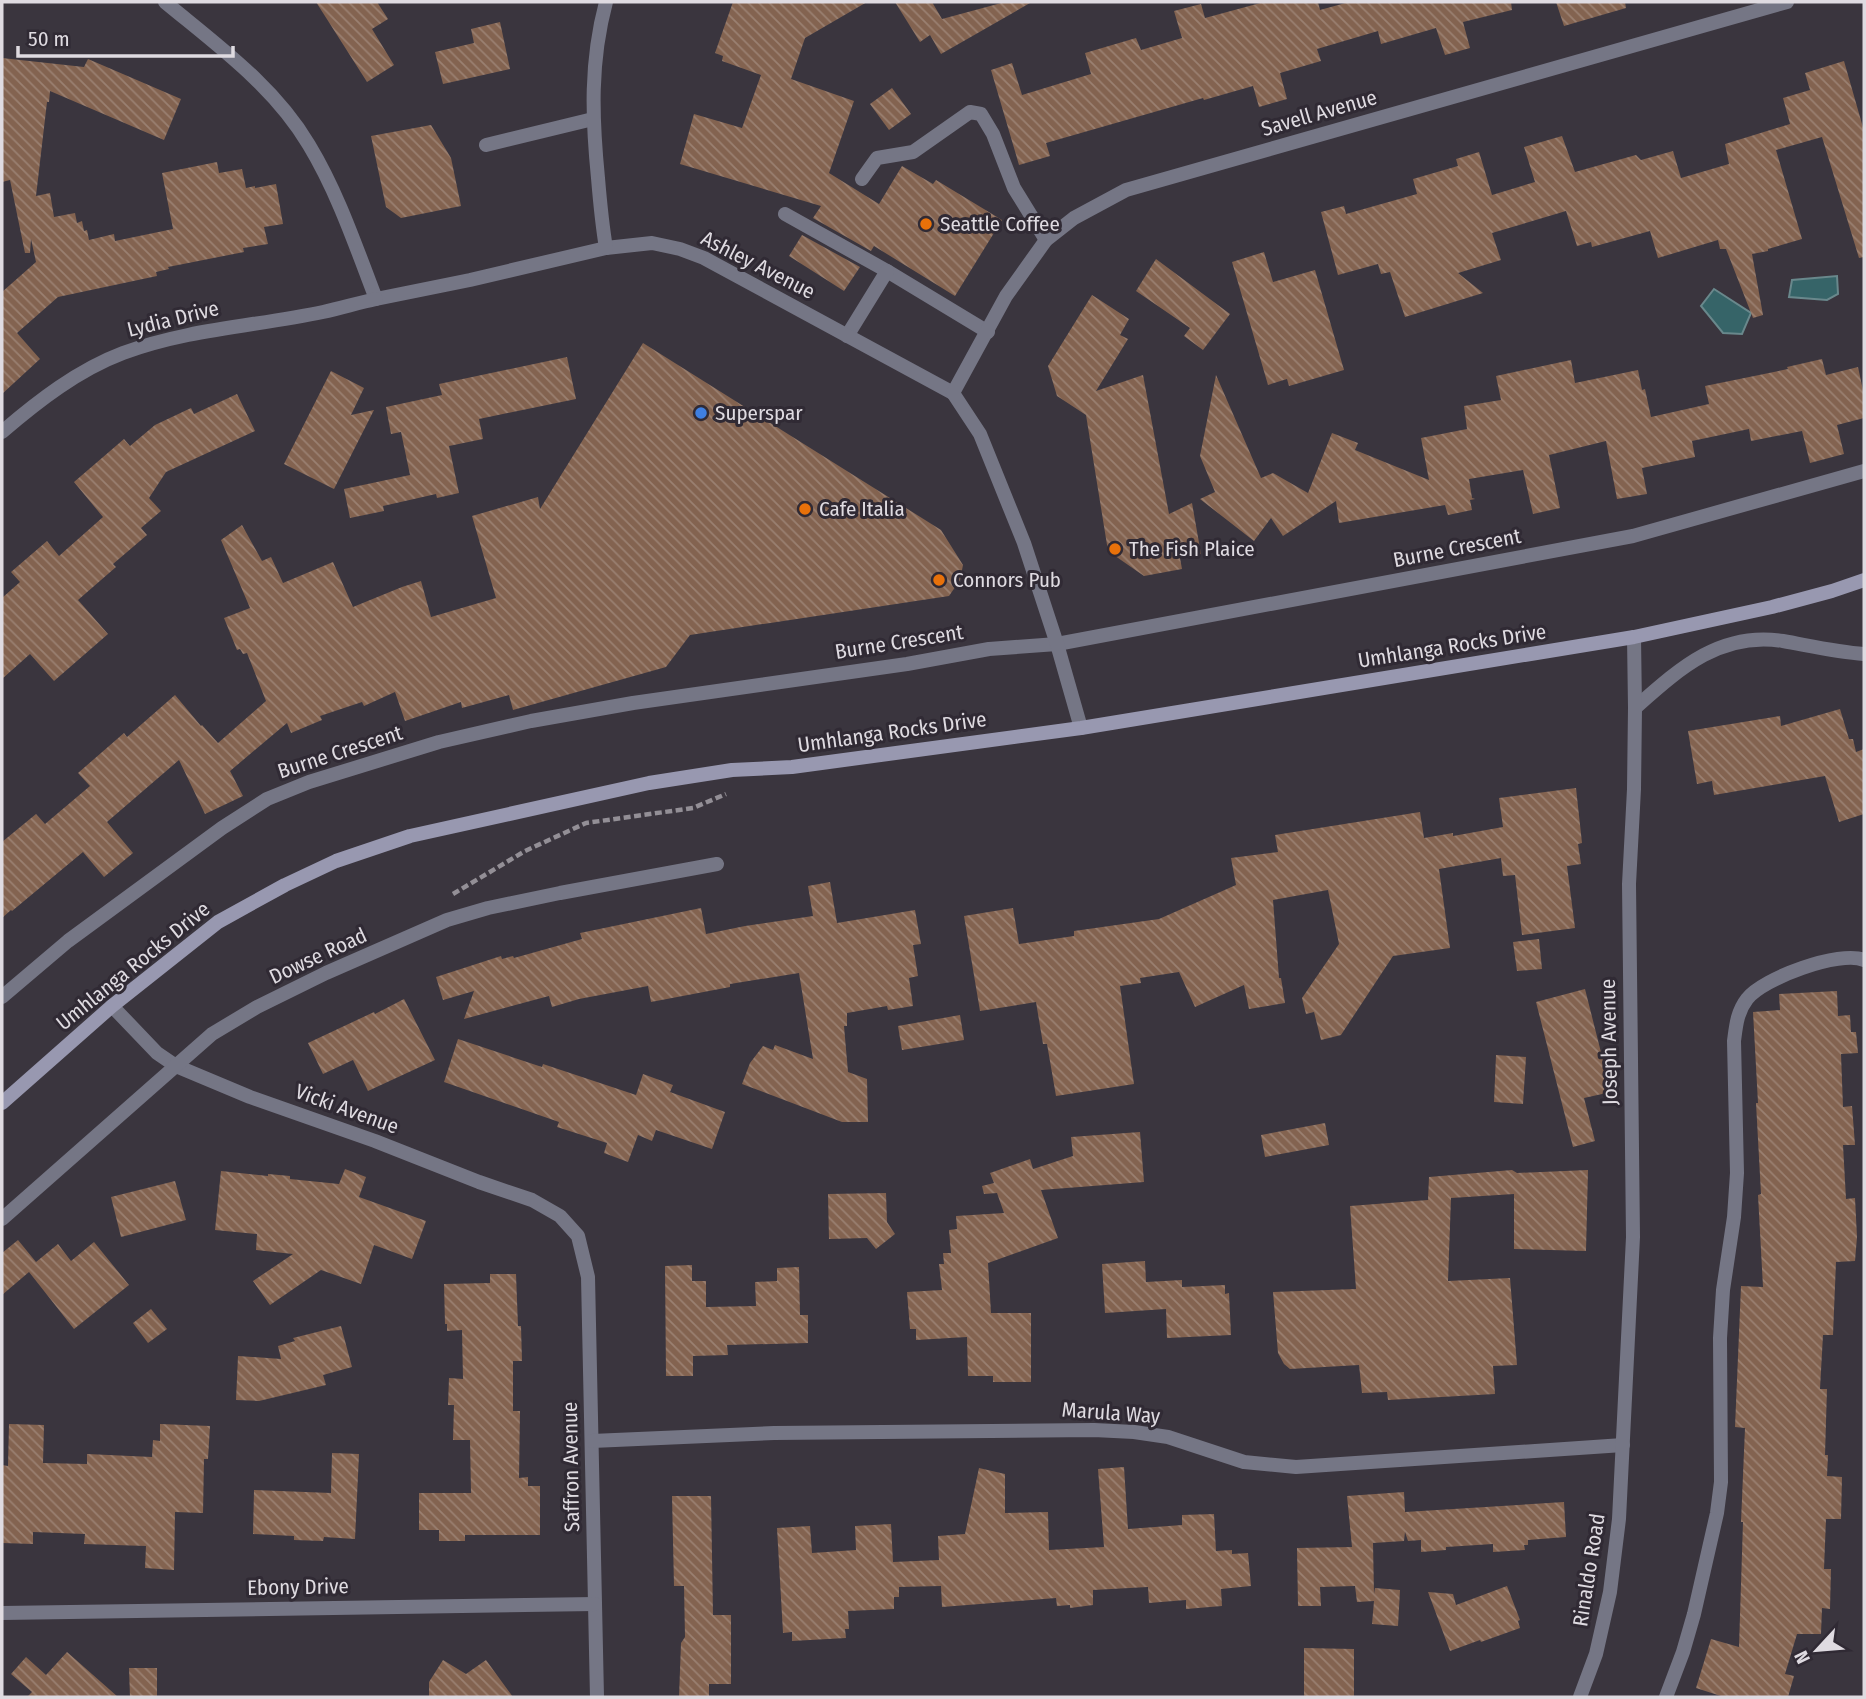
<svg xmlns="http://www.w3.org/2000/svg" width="1866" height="1699" font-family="'Fira Sans Condensed',sans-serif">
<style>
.water{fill:#366468;stroke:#69888c;stroke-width:2}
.building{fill:url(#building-back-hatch)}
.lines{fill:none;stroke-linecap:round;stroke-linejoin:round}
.path{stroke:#938f96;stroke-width:4.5;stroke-dasharray:7 3.5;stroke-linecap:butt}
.service{stroke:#757685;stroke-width:14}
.minor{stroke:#757685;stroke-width:14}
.tertiary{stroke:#757685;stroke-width:14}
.secondary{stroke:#9898b0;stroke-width:14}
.food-dot{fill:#e8710a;stroke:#302a34;stroke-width:2.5}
.shop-dot{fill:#3f7fe0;stroke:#302a34;stroke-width:2.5}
.labels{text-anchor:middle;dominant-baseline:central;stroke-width:6;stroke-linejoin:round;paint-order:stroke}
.street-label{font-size:21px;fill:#dfdbe1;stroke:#302a34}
.poi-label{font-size:21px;fill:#dfdbe1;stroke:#302a34;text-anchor:start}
</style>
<defs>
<pattern id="building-back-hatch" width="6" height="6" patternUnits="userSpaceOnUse" patternTransform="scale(1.75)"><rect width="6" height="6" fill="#836350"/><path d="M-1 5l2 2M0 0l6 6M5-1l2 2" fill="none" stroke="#9a8071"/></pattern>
</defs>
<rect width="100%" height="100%" fill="#3a353e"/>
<g class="water">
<polygon points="1837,276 1838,294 1827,300 1789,297 1792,280"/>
<polygon points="1714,289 1751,313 1742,334 1723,333 1701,306"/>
</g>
<g class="building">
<polygon points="316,2 377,2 388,19 372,29 394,65 367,82"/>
<polygon points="733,2 867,2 805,38 791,79 854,101 829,173 879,204 902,166 933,184 936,180 1002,220 955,296 874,246 871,251 813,218 821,206 680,164 694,114 742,128 761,75 722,61 723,56 715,53"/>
<polygon points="895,2 932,2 942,19 1005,2 1029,2 1030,3 941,54 930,35 920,42"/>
<polygon points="1264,2 1318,2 1320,10 1349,2 1511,2 1512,10 1463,22 1470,48 1445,55 1436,28 1381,44 1378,31 1317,49 1321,61 1280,73 1287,99 1259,107 1253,86 1204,100 1203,98 1046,143 1050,156 1019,165 991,70 1012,63 1022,95 1091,74 1085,53 1136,38 1141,50 1182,38 1174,11 1201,4 1205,18"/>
<polygon points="1556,2 1625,2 1626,8 1564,26"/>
<polygon points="500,22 510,69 443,84 435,52 474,43 471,29"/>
<polygon points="2,58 84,67 88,59 181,99 164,140 50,91 49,102 47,102 36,196 50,193 54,217 75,213 77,223 82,221 84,231 87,230 89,240 114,234 115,241 173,229 162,173 217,162 219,173 242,169 246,188 255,186 255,188 276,184 283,224 264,227 268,244 243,248 244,252 168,267 169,269 156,272 157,276 58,297 17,333 40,359 2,394 2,292 36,262 31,239 30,253 25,253 10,180 2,182"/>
<polygon points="1844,61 1864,131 1864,257 1859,258 1822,137 1776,150 1802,239 1768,249 1768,251 1752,254 1763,315 1753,318 1726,249 1720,249 1718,240 1658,258 1650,231 1592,247 1591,242 1577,246 1566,211 1492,233 1501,260 1458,273 1483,293 1405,317 1390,272 1381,274 1378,264 1338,275 1321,212 1344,206 1346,214 1417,194 1413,179 1458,166 1456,159 1479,152 1492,195 1535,182 1524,147 1562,136 1575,172 1636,155 1641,160 1673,151 1681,178 1729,164 1725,144 1790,124 1783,98 1810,90 1805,73"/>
<polygon points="892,88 911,114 889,130 870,104"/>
<polygon points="431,125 451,158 461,206 401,218 386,207 371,136"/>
<polygon points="802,235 860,267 844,291 789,256"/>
<polygon points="1264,252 1273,282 1315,270 1344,370 1289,386 1287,379 1268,385 1232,262"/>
<polygon points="1156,259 1230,314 1203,350 1184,336 1190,328 1136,291"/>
<polygon points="1092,295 1129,319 1120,335 1128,339 1096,391 1143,375 1169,514 1192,503 1201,554 1180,558 1182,569 1144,576 1108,551 1086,415 1057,396 1048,366"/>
<polygon points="643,343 941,530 963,565 960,580 949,596 690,635 666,667 513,710 509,695 462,708 461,702 405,721 395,692 364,706 362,702 320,716 322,720 291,733 287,723 230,771 243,796 205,814 179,760 107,822 133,853 104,877 83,852 12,911 11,910 2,918 2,842 36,814 45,824 90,786 78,773 124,733 127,737 175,695 201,726 202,725 218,743 266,701 247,653 243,654 240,649 237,650 224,618 250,608 221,540 242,525 262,561 271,557 283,583 333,562 353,607 402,587 421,581 431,617 496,598 472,516 538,497 540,509"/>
<polygon points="567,357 576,399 479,419 483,439 449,446 459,493 437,498 436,494 383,506 384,511 350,518 344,489 410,475 401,432 391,434 386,407 442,395 439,384"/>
<polygon points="1822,359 1826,375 1858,367 1864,395 1864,418 1837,425 1844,454 1810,463 1802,431 1751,441 1749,429 1692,441 1695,457 1642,468 1647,494 1617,499 1606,441 1549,455 1560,508 1533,514 1523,470 1469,479 1472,498 1475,499 1470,500 1472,510 1448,515 1445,505 1339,523 1336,501 1283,536 1271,518 1254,541 1200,499 1215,492 1200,456 1216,375 1261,478 1273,473 1308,493 1332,433 1358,443 1355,450 1429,480 1421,438 1467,429 1464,406 1501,400 1496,376 1571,360 1575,383 1638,370 1642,390 1645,389 1651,417 1709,404 1705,386 1788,369 1787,367"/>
<polygon points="331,371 364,388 351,415 374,410 334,489 284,464"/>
<polygon points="237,394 255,431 166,472 149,498 161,511 141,528 147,535 113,564 116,567 78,600 108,634 54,681 30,654 2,679 2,598 20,582 11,572 47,541 59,556 103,517 74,482 124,439 130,446 155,425 191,408 194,414"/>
<polygon points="1840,709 1849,739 1853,739 1856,752 1864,749 1864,814 1839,822 1825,776 1714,795 1712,781 1697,784 1688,731 1780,716 1781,726"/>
<polygon points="1576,788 1582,843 1578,844 1581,864 1567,866 1575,928 1522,935 1515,875 1503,876 1501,858 1439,869 1450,948 1393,956 1341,1035 1321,1040 1314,1012 1306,1014 1302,998 1339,944 1328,890 1273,900 1279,978 1281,978 1285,1003 1249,1009 1244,985 1195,1007 1179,972 1140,978 1141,983 1120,986 1134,1084 1056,1096 1047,1044 1043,1044 1036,1002 980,1011 964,916 1013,908 1019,944 1074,936 1074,931 1159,919 1236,885 1231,858 1278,852 1275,835 1420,812 1424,838 1453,833 1453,836 1503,827 1499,798"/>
<polygon points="830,882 837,923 915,910 921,944 913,945 918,976 909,978 913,1006 888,1010 887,1006 847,1013 847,1026 844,1026 848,1072 867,1079 868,1122 842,1122 742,1084 750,1063 763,1046 773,1050 775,1045 813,1059 799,973 730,984 730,987 651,1002 648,986 579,999 552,1007 549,996 464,1019 474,991 443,1000 436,977 501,956 502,959 513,956 514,958 582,939 580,933 701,908 706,934 745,926 813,916 808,886"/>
<polygon points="1539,939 1542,969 1517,971 1513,942"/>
<polygon points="1585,989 1611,1092 1584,1098 1595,1141 1573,1147 1536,1002"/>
<polygon points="1837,991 1838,1016 1850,1015 1851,1032 1856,1032 1858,1053 1841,1054 1843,1107 1852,1106 1855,1145 1843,1145 1846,1199 1855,1198 1857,1237 1855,1261 1836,1262 1833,1335 1823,1335 1820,1389 1827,1389 1825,1455 1828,1455 1827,1476 1842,1477 1841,1519 1826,1519 1824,1569 1831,1569 1830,1609 1822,1608 1821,1634 1797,1634 1785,1674 1794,1676 1788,1697 1724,1697 1696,1688 1711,1639 1739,1647 1743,1522 1741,1522 1745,1428 1735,1427 1741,1286 1763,1287 1758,1195 1761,1194 1756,1103 1758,1103 1753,1012 1780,1010 1779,994"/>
<polygon points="404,999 435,1060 368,1091 353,1060 323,1074 308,1043 374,1012 375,1014"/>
<polygon points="960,1015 964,1040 902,1050 898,1026"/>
<polygon points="458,1039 542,1067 543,1064 636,1095 643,1074 673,1085 670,1092 725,1112 712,1149 656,1130 652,1141 638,1135 628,1162 604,1153 607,1143 557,1127 559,1122 444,1082"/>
<polygon points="1496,1055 1526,1057 1523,1104 1494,1102"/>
<polygon points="1325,1123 1329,1145 1265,1157 1261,1135"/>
<polygon points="1140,1132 1144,1182 1041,1190 1058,1238 988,1263 991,1313 1031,1313 1031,1382 993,1382 993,1376 968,1376 967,1337 916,1340 916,1329 910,1329 907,1292 942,1290 939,1264 944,1264 943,1253 951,1253 949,1230 957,1229 956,1216 1004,1213 997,1193 984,1194 982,1186 994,1183 990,1173 1030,1159 1033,1169 1073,1156 1071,1137"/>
<polygon points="345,1169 366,1177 359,1197 426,1221 412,1259 374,1245 361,1284 321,1270 270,1305 253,1281 293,1254 256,1250 257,1234 215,1230 221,1171 268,1176 268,1174 290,1176 290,1179 339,1184"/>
<polygon points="1512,1170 1517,1173 1588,1170 1586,1251 1514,1249 1514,1194 1451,1198 1448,1281 1510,1278 1517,1365 1493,1366 1495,1394 1388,1400 1387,1392 1362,1393 1359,1365 1290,1369 1284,1364 1278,1353 1273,1292 1356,1289 1350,1206 1428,1200 1429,1177"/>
<polygon points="175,1181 186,1220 121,1237 111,1197"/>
<polygon points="886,1193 887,1222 895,1234 876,1249 867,1238 829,1239 828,1194"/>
<polygon points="18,1240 36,1262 58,1244 71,1261 94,1242 129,1285 74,1329 29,1272 2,1295 2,1253"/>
<polygon points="1145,1261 1146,1282 1182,1280 1182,1287 1225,1285 1225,1294 1229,1293 1231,1335 1167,1338 1166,1309 1105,1313 1102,1264"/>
<polygon points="692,1265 692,1281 706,1281 706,1307 756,1306 755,1282 777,1281 777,1268 799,1267 800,1315 808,1315 808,1343 727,1345 728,1355 693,1356 693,1376 666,1376 665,1266"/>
<polygon points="490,1274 516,1274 518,1326 521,1326 522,1361 513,1361 513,1411 520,1411 519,1478 528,1477 528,1486 540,1486 540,1535 465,1535 465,1541 439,1541 439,1530 419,1530 419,1493 471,1493 470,1440 453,1440 454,1405 448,1405 449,1378 463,1379 462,1330 447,1331 447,1324 445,1324 444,1284 490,1283"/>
<polygon points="151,1309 167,1329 148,1343 133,1323"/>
<polygon points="341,1326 352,1367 323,1375 326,1385 259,1401 236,1400 238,1356 281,1359 278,1346 295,1341 293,1338"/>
<polygon points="9,1424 44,1425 43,1463 87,1464 87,1454 152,1457 153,1440 160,1441 160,1424 210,1426 208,1459 204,1459 203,1513 175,1512 174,1570 145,1568 146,1546 84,1544 85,1534 33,1532 33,1544 2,1543 2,1465 8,1466"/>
<polygon points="332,1453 359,1454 355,1539 324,1537 323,1541 294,1540 294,1536 253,1534 254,1490 331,1493"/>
<polygon points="1124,1467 1128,1529 1182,1525 1182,1515 1214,1514 1216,1551 1232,1550 1232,1554 1248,1553 1251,1586 1221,1589 1222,1606 1186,1609 1186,1600 1149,1603 1148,1587 1093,1590 1093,1605 1070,1608 1070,1605 1057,1606 1056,1598 942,1607 941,1586 899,1587 899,1597 894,1597 894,1609 848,1611 849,1629 845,1629 846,1638 792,1641 792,1632 783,1633 777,1528 810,1526 812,1553 856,1550 855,1526 891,1524 893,1562 939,1560 938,1536 965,1534 979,1468 1005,1474 1005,1513 1048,1512 1049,1550 1104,1547 1098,1469"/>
<polygon points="1404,1492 1405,1512 1564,1502 1566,1537 1528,1540 1528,1545 1524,1545 1525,1550 1493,1552 1493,1544 1446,1547 1446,1550 1421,1552 1421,1540 1408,1541 1405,1532 1404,1541 1373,1543 1374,1594 1375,1588 1400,1590 1398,1626 1372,1624 1374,1601 1357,1602 1355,1586 1320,1587 1321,1606 1298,1606 1297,1548 1352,1547 1347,1496"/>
<polygon points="672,1496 711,1496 713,1615 731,1615 731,1684 709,1684 709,1697 679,1697 681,1643 685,1637 684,1586 674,1586"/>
<polygon points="1507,1586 1520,1620 1518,1621 1520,1628 1481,1642 1480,1640 1450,1651 1428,1592 1453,1594 1456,1605"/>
<polygon points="1304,1648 1354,1649 1354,1697 1304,1697"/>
<polygon points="67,1652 118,1697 27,1697 32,1692 11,1674 26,1657 46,1675"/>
<polygon points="443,1660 466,1674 486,1660 513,1697 429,1697 429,1682"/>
<polygon points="129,1668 157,1668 157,1697 130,1697"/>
</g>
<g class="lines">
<polyline class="path" points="453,894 525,851 586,823 693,808 726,794"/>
<g class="service">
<polyline points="486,145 593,119"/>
<polyline points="862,179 877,158 913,152 970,112 981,114 993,134 1014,188 1046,240"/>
<polyline points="785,214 887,271 988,332"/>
<polyline points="847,336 887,271"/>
</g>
<g class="minor">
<path d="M165 2C217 45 274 86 309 145 338 193 356 247 376 299L470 280 606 248 652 243 680 249 704 258 953 393"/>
<path d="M606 248C602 224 600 202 598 178 592 117 590 62 606 2"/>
<path d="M2 432C38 401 78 370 123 353 188 329 256 326 323 312 341 308 358 303 376 299"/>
<path d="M1635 708C1679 669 1720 631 1783 641 1811 646 1837 652 1864 654"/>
<polyline points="2,997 68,941 222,828 267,799 309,782 439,742 531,721 633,703 907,664 989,649 1057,644 1633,536 1864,471"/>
<polyline points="112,1006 157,1053 176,1066 250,1097 375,1141 479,1182 532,1200 560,1216 578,1236 588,1277 597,1697"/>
<polyline points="2,1219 212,1034 257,1007 326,973 447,920 488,908 560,893 717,864"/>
<polyline points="592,1441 774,1433 1094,1430 1134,1432 1168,1437 1244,1462 1296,1467 1623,1445"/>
<polyline points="2,1613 595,1604"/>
<path d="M1666 1697 1683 1652 1694 1614 1717 1513 1721 1482 1720 1338 1723 1290 1734 1217 1737 1173 1734 1041C1736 1026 1737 1012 1747 999 1763 978 1840 950 1864 960"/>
</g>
<g class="tertiary">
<polyline points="1081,728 1057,644 1024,543 980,434 953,393 1006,296 1046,240 1074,218 1126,190 1787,2"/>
<polyline points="1580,1697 1596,1654 1610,1592 1619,1519 1633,1237 1629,884 1634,789 1635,708 1634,637"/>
</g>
<polyline class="secondary" points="2,1103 112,1006 218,922 285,885 336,861 410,836 649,783 732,770 792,767 1081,728 1634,637 1772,607 1832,591 1864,580"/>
</g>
<g class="food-dot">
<circle cx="926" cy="224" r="7"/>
<circle cx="805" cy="509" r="7"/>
<circle cx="1115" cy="549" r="7"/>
<circle cx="939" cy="580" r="7"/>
</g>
<circle class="shop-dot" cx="701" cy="413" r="7"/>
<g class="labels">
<g class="street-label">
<text transform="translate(1319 113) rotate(-16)">Savell Avenue</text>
<text transform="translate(758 265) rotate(27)">Ashley Avenue</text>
<text transform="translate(173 319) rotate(-14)">Lydia Drive</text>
<text transform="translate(1457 548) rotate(-11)">Burne Crescent</text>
<text transform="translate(899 642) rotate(-9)">Burne Crescent</text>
<text transform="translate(1452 646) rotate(-9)">Umhlanga Rocks Drive</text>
<text transform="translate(892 732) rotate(-8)">Umhlanga Rocks Drive</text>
<text transform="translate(340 752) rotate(-18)">Burne Crescent</text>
<text transform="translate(318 956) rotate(-25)">Dowse Road</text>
<text transform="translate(133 966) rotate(-39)">Umhlanga Rocks Drive</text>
<text transform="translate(1609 1042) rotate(-91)">Joseph Avenue</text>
<text transform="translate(347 1109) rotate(20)">Vicki Avenue</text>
<text transform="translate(1111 1413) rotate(4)">Marula Way</text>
<text transform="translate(571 1467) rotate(-91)">Saffron Avenue</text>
<text transform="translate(1589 1570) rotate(-81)">Rinaldo Road</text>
<text transform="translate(298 1587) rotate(-1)">Ebony Drive</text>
</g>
<g class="poi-label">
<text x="940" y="224">Seattle Coffee</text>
<text x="715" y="413">Superspar</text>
<text x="819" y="509">Cafe Italia</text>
<text x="1129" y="549">The Fish Plaice</text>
<text x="953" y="580">Connors Pub</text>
</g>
</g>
<rect width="1866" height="1699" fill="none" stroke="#dfdbe1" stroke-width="7"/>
<g transform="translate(1817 1650) rotate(244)" stroke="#302a34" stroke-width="5" paint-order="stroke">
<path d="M0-5L12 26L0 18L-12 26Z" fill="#dfdbe1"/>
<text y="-10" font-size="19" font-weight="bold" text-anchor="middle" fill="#dfdbe1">N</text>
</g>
<path d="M18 46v10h215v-10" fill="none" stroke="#dfdbe1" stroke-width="3.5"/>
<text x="28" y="46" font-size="21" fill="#dfdbe1" stroke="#302a34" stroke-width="5" paint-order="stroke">50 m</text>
</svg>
